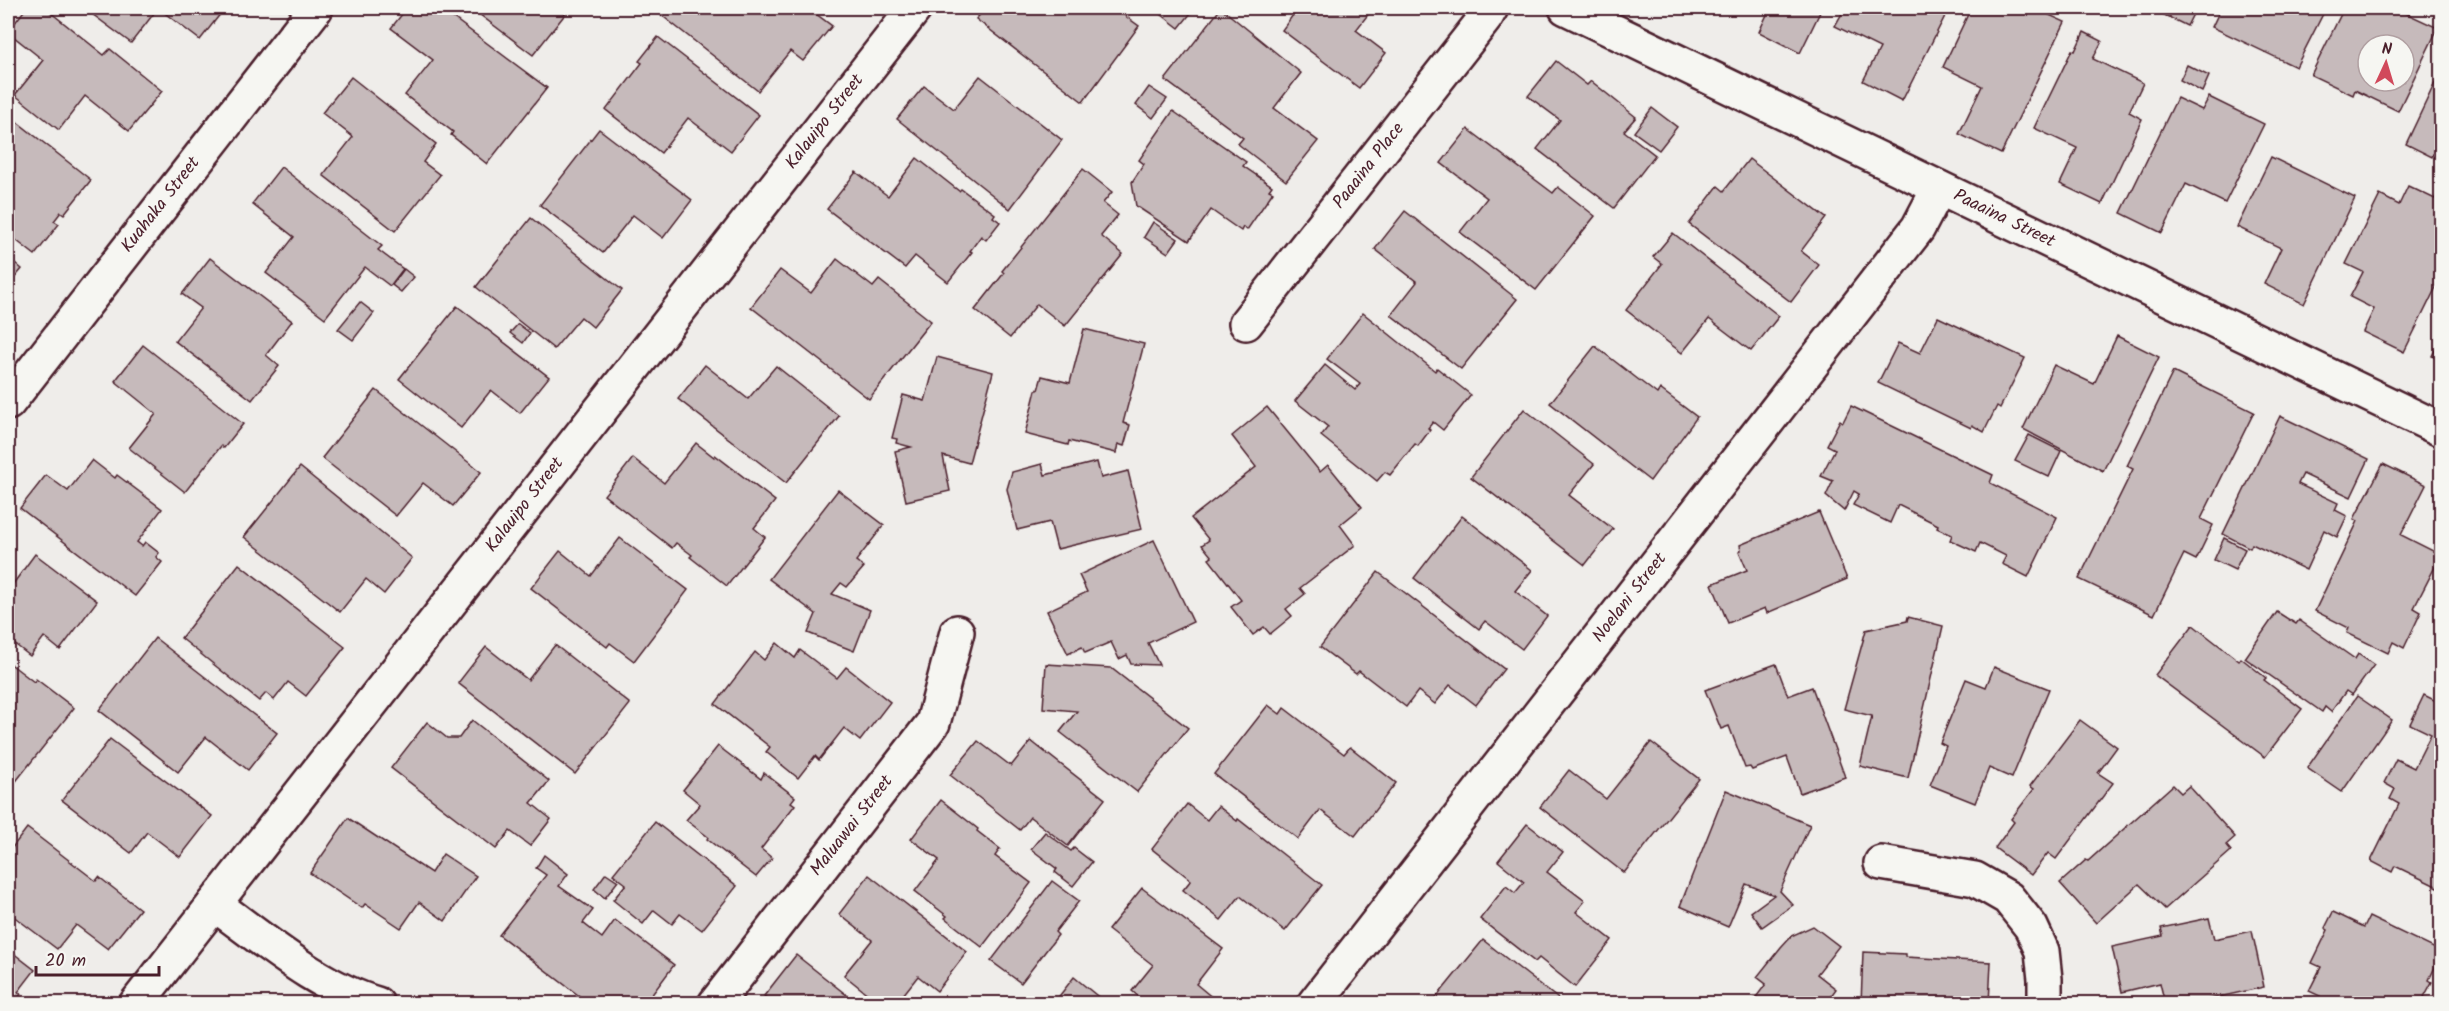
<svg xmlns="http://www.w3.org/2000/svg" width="2449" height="1011" font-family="Kalam,sans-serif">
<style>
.building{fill:#c6babb;stroke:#4a1f2b;stroke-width:1.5;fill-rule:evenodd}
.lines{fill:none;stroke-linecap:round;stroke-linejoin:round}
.street-casing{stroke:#4a1f2b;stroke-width:38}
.secondary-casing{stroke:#4a1f2b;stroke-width:38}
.street{stroke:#f6f6f2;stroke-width:33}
.secondary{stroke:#f6f6f2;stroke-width:33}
.labels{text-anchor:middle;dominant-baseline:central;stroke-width:4.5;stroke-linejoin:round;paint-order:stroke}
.street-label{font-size:18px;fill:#4a1f2b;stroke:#f6f6f2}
</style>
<rect width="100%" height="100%" fill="#efedea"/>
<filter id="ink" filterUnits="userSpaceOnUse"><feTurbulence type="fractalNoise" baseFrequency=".0167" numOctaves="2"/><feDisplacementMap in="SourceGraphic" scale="12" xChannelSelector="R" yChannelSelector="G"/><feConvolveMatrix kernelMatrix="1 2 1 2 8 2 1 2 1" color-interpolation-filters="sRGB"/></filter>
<g filter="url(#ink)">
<g class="building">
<polygon points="26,8 45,8 104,55 110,49 162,91 129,131 85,96 59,130 15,95 43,60 8,32"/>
<polygon points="84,8 225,8 200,40 158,8 131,43"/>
<polygon points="407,8 440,8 547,88 487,164 451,135 453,132 405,95 433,60 391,28"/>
<polygon points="471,8 570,8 533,55"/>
<polygon points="666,8 808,8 832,26 803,61 790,51 758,91 660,14"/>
<polygon points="986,8 1114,8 1139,26 1083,102 976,19"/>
<polygon points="1153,8 1195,8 1179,28"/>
<polygon points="1221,8 1301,73 1274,108 1318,141 1286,181 1238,144 1243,138 1165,80"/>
<polygon points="1298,8 1373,8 1356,30 1386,53 1359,88 1282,30"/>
<polygon points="1770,8 1822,8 1800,53 1759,32"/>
<polygon points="1845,8 1929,8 1945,16 1902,101 1863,81 1880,48 1835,26"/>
<polygon points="1971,8 2034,8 2065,22 2001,154 1959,134 1982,86 1943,67"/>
<polygon points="2150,8 2196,8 2187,26"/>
<polygon points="2221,8 2326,8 2296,67 2212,27"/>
<path d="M2344 8H2395L2438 28 2398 111 2355 90 2353 95 2311 75ZM2368 45H2404V81H2368Z"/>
<polygon points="2084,32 2102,41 2093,59 2143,83 2129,112 2142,119 2102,204 2060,184 2077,148 2034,128 2072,50 2075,51"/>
<polygon points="658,37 759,115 731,151 688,118 661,153 606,110 642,63 639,61"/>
<polygon points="1556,61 1587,85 1591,81 1636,117 1624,131 1655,155 1614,208 1537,149 1560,120 1528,96"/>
<polygon points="2187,65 2209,76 2202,92 2180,80"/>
<polygon points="2442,68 2442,158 2433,154 2432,157 2406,144"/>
<polygon points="980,76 1062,140 1010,209 897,119 924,86 954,109"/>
<polygon points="351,77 436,144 423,162 440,175 395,231 323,175 353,137 322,113"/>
<polygon points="1149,87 1167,99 1153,118 1136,105"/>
<polygon points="2209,97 2264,124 2225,203 2186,184 2162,233 2121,213 2177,98 2202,110"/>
<polygon points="8,108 13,113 11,117 91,180 64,214 61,212 54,221 59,224 35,255 8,234"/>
<polygon points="1652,108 1677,127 1659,150 1634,132"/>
<polygon points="1173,111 1246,162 1243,166 1272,186 1269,190 1273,192 1247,230 1243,227 1241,231 1211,210 1189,241 1136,206 1132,182 1144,164 1139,160"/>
<polygon points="599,129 692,200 663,238 633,215 603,253 540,205"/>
<polygon points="1468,129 1553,193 1558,187 1595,216 1536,290 1460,232 1487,198 1441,163"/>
<polygon points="2271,157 2355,198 2304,304 2264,284 2281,248 2237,227"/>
<polygon points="917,158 959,191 961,189 995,214 993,217 1000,222 986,240 981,236 970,251 972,252 948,282 915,256 905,268 827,209 856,172 888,196"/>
<polygon points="1749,159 1826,218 1801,251 1819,265 1791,302 1689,224 1718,186 1724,191"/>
<polygon points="281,167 382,246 378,250 403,269 390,286 365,267 325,318 266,273 294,237 252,204"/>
<polygon points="1083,169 1112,192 1103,203 1118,215 1101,236 1123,254 1065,326 1037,304 1010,338 975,310 1004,273 1002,271"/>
<polygon points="2408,186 2435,199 2439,191 2442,192 2442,275 2404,352 2363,332 2374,309 2350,297 2363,272 2346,264 2380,195 2399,205"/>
<polygon points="1405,211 1517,299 1461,369 1391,315 1417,282 1375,249"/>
<polygon points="531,218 622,290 593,327 581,317 554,349 476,287"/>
<polygon points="1153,222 1178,239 1168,253 1144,237"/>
<polygon points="1673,233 1779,316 1751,351 1709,319 1682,353 1626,310 1662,264 1653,257"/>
<polygon points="8,257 22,269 8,286"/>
<polygon points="210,258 292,321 266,355 279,366 252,400 175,341 201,308 182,294"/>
<polygon points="837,259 873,287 879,280 931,321 869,399 751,307 780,270 811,293"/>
<polygon points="404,269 414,277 401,292 392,285"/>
<polygon points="360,302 374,313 353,340 338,329"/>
<polygon points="457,306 549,377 520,413 491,390 461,428 399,379"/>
<polygon points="1363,313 1435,371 1437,368 1471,395 1443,430 1433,422 1428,428 1430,430 1418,446 1415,444 1390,475 1385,472 1377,481 1321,436 1328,427 1295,401 1325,365 1355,390 1360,384 1327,359"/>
<polygon points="1938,317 2025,358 2000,408 1997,406 1984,432 1972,425 1971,428 1878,383 1898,343 1920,353"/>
<polygon points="518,324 530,333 523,343 510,333"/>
<polygon points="1084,329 1144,344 1123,423 1130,425 1124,446 1118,444 1116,453 1069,441 1068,445 1025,434 1036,390 1038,390 1042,376 1070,383"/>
<polygon points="2117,336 2159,357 2103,471 2023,429 2054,365 2094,384"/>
<polygon points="2442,337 2442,361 2432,356"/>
<polygon points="143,345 243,424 224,448 221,446 185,492 129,448 156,414 115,381"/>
<polygon points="1595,346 1657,394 1660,389 1697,417 1650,481 1550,403"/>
<polygon points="937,357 993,372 969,463 943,456 950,491 906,501 895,451 911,447 896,443 897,439 892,438 903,395 925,401"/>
<polygon points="705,365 748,399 776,366 839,416 786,483 678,399"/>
<polygon points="2173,372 2254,412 2201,519 2213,525 2196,560 2184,554 2154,615 2079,579 2133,469 2127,466"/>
<polygon points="376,390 481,472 453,506 423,483 396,516 322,458"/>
<polygon points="1851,406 1993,475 1990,483 2057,517 2028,577 2002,564 2006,556 1980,543 1976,552 1950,540 1952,535 1937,528 1938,525 1898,505 1890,523 1853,505 1859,494 1854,491 1844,511 1826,496 1833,481 1821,476 1835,449 1827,445 1840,420 1843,422"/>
<polygon points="1267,407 1320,472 1328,465 1362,507 1340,525 1355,545 1300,588 1305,594 1286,609 1292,616 1270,634 1264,627 1253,635 1231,607 1241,600 1209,559 1212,557 1202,545 1209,540 1191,518 1256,467 1232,436"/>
<polygon points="1524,409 1594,464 1569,495 1613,529 1585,565 1471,477"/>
<polygon points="2280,416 2369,459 2351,497 2303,474 2298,484 2338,503 2335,510 2347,516 2337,537 2324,530 2306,570 2252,544 2250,548 2223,534"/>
<polygon points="2029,435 2061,451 2049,477 2015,461"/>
<polygon points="696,443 714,457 715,455 775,501 754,528 765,537 727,586 690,557 692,555 676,543 672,548 604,495 633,458 664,483"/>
<polygon points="92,460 115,478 117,475 162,509 137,542 142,546 145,542 159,553 156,557 162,562 135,596 20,508 46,475 68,491"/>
<polygon points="1097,462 1101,478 1128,471 1142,529 1057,549 1050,522 1017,530 1007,489 1012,472 1042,464 1045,475"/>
<polygon points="2383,464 2426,485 2401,535 2441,555 2414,608 2421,612 2404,648 2393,642 2388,653 2347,633 2349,628 2315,611 2358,521 2354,519"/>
<polygon points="300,467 412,558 384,594 366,579 340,612 244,537"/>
<polygon points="838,490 884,525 856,561 864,567 847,587 841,583 832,594 870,610 854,651 808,633 816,614 769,579"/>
<polygon points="1819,512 1847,579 1767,613 1765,608 1728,623 1712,584 1747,570 1739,551 1741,550 1740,545"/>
<polygon points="1462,516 1532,570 1515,591 1547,616 1522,649 1485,621 1479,629 1414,578"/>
<polygon points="620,538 688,590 634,661 610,643 607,647 531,588 560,551 591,576"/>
<polygon points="2224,538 2245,549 2235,570 2214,560"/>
<polygon points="1154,540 1193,622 1148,643 1159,665 1131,664 1127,655 1119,659 1111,642 1085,653 1082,647 1068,654 1047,611 1087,592 1079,575"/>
<polygon points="35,554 97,601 60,650 44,637 30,656 8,639 8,586 10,588"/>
<polygon points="239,564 345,647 306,696 288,682 274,700 266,693 259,701 181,638"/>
<polygon points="1378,572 1504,669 1476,705 1450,685 1435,704 1418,691 1406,707 1359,671 1356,674 1320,647"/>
<polygon points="2277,612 2296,624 2299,620 2355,659 2358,654 2374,665 2352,695 2346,691 2331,712 2325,707 2322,712 2245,658"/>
<polygon points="1908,617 1943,626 1908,778 1860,766 1872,716 1844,709 1866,630 1907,621"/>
<polygon points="2193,625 2239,661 2241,658 2266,678 2264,680 2302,709 2265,757 2155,675"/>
<polygon points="155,638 277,733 248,770 206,737 178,772 99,710"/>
<polygon points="777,643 795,658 800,650 837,678 846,667 890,702 860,741 844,728 819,760 815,756 798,778 766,752 770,747 715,704 755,652 764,660"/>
<polygon points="555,645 630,704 575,774 458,683 486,647 528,680"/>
<polygon points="8,662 34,682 36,679 74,708 9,790"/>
<polygon points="1046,664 1111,668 1188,728 1137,792 1060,732 1077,711 1043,708"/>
<polygon points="1776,664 1788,696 1812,687 1845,777 1800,793 1787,757 1752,770 1750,767 1745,768 1729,726 1721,729 1705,690"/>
<polygon points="1994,667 2049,689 2012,778 1989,768 1975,803 1930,785 1946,746 1940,743 1966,679 1986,687"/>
<polygon points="2441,691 2442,881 2438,887 2395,866 2392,872 2371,861 2399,804 2390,799 2395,789 2384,783 2396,759 2414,768 2431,734 2410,724 2424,695 2436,701"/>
<polygon points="2357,696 2392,720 2342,792 2307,768"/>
<polygon points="1268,705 1280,714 1284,708 1344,754 1350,747 1396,783 1355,836 1320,810 1298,839 1214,774"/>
<polygon points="472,720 549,781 531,803 551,819 530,846 510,831 496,849 391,768 427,722 447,738 459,738"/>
<polygon points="2080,720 2117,747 2098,773 2113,783 2056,859 2048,853 2031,875 1995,848 2014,822 2011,819 2034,789 2030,786"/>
<polygon points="110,739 212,816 180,857 147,832 131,853 62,800"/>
<polygon points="978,741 1011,766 1031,741 1105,799 1068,846 1030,817 1020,830 950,775"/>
<polygon points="1651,742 1699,779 1624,873 1540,807 1569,770 1606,799"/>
<polygon points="718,746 761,779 764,773 795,797 791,802 795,805 761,849 772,858 756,877 707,839 708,837 686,820 700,804 683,790"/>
<polygon points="2173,785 2181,793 2189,786 2235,837 2226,845 2231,851 2165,909 2139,884 2096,923 2060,883 2086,860 2088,861"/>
<polygon points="1726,790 1810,825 1780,891 1793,905 1762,927 1751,912 1774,895 1746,884 1728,927 1680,906"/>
<polygon points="941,800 978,829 977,831 1000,849 995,856 1031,883 982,947 945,918 947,916 915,891 939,860 911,839"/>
<polygon points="1187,804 1207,820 1218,806 1237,821 1238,819 1322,885 1285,931 1240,896 1221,920 1183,890 1191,880 1152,849"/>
<polygon points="348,818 431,873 443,854 476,876 445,921 419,902 401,928 365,904 362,908 310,873"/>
<polygon points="655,822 737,886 702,930 680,914 672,924 654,910 643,924 613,900 626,884 613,874"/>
<polygon points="1527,824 1563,852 1547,872 1585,901 1576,912 1612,940 1575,987 1539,958 1535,962 1480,919 1506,886 1515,893 1524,882 1498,861"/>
<polygon points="27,828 96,881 99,877 140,909 108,949 76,925 57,949 8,912 8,853"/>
<polygon points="1045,832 1071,851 1074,848 1092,862 1073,886 1055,872 1057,869 1031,849"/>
<polygon points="544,855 568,874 559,886 593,910 583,923 602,938 615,920 674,965 645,1004 590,1004 499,935 546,875 536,868"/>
<polygon points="606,873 618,881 605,898 594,889"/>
<polygon points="869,875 967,952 937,991 918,976 896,1004 880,1004 844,975 872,940 839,914"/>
<polygon points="1052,881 1079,901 1055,932 1058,935 1021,983 991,961"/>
<polygon points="1142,888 1223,949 1196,984 1220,1004 1147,1004 1132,991 1153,965 1108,930"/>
<polygon points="2333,912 2364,927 2369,917 2442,952 2429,980 2432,982 2424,997 2431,1000 2429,1004 2316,1004 2320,996 2309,991 2321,967 2312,963 2328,930 2325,928"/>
<polygon points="2209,918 2214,939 2252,931 2264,987 2188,1004 2165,1004 2160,983 2122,992 2112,947 2163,936 2161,928"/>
<polygon points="1813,926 1839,946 1817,974 1836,989 1825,1004 1751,1004 1766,984 1757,977 1781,947 1791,936"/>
<polygon points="1483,940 1561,1001 1558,1004 1431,1004"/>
<polygon points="8,949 35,970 18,992 21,994 14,1004 8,1004"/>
<polygon points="1863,952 1906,954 1906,957 1991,962 1989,1004 1861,1004"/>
<polygon points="796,955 858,1004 774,1004 764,996"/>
<polygon points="1074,977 1107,1004 1053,1004"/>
</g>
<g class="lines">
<defs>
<g id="street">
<polyline points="1566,8 2442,430"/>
<polyline points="1246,323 1486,17 1491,8"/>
<polyline points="1881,863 1975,879 2008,898 2031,927 2042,951 2045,979 2045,1004"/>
<path d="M214 904C263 939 318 987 377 1004"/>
<polyline points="136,1004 915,8"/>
<polyline points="715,1004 933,723 957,632"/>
<polyline points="1314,1004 1918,228 1939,188"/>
</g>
<polyline id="secondary" points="8,403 316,8"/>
</defs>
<use href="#street" class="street-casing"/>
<use href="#secondary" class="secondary-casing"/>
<use href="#street" class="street"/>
<use href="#secondary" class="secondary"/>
</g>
</g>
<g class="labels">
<g class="street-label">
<text transform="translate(825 122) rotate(-52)">Kalauipo Street</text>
<text transform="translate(1369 166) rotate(-52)">Paaaina Place</text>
<text transform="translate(161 205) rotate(-52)">Kuahaka Street</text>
<text transform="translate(2004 219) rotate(26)">Paaaina Street</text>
<text transform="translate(525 505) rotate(-52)">Kalauipo Street</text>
<text transform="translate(1630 598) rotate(-52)">Noelani Street</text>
<text transform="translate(852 826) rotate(-52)">Maluawai Street</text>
</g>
</g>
<rect width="2449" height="1011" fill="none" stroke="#f6f6f2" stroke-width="30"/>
<rect x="15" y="15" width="2419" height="981" fill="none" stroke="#4a1f2b" stroke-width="2" filter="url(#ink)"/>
<g transform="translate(2386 63) rotate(4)"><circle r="28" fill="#f6f6f2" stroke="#b1a0a2" stroke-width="1.5"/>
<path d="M0-4.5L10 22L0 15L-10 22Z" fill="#d1495b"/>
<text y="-9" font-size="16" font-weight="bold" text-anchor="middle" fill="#4a1f2b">N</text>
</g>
<path d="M36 966v9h123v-9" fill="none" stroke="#4a1f2b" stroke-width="3"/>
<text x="45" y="966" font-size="18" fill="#4a1f2b" stroke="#f6f6f2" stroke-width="4.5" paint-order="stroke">20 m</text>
</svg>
